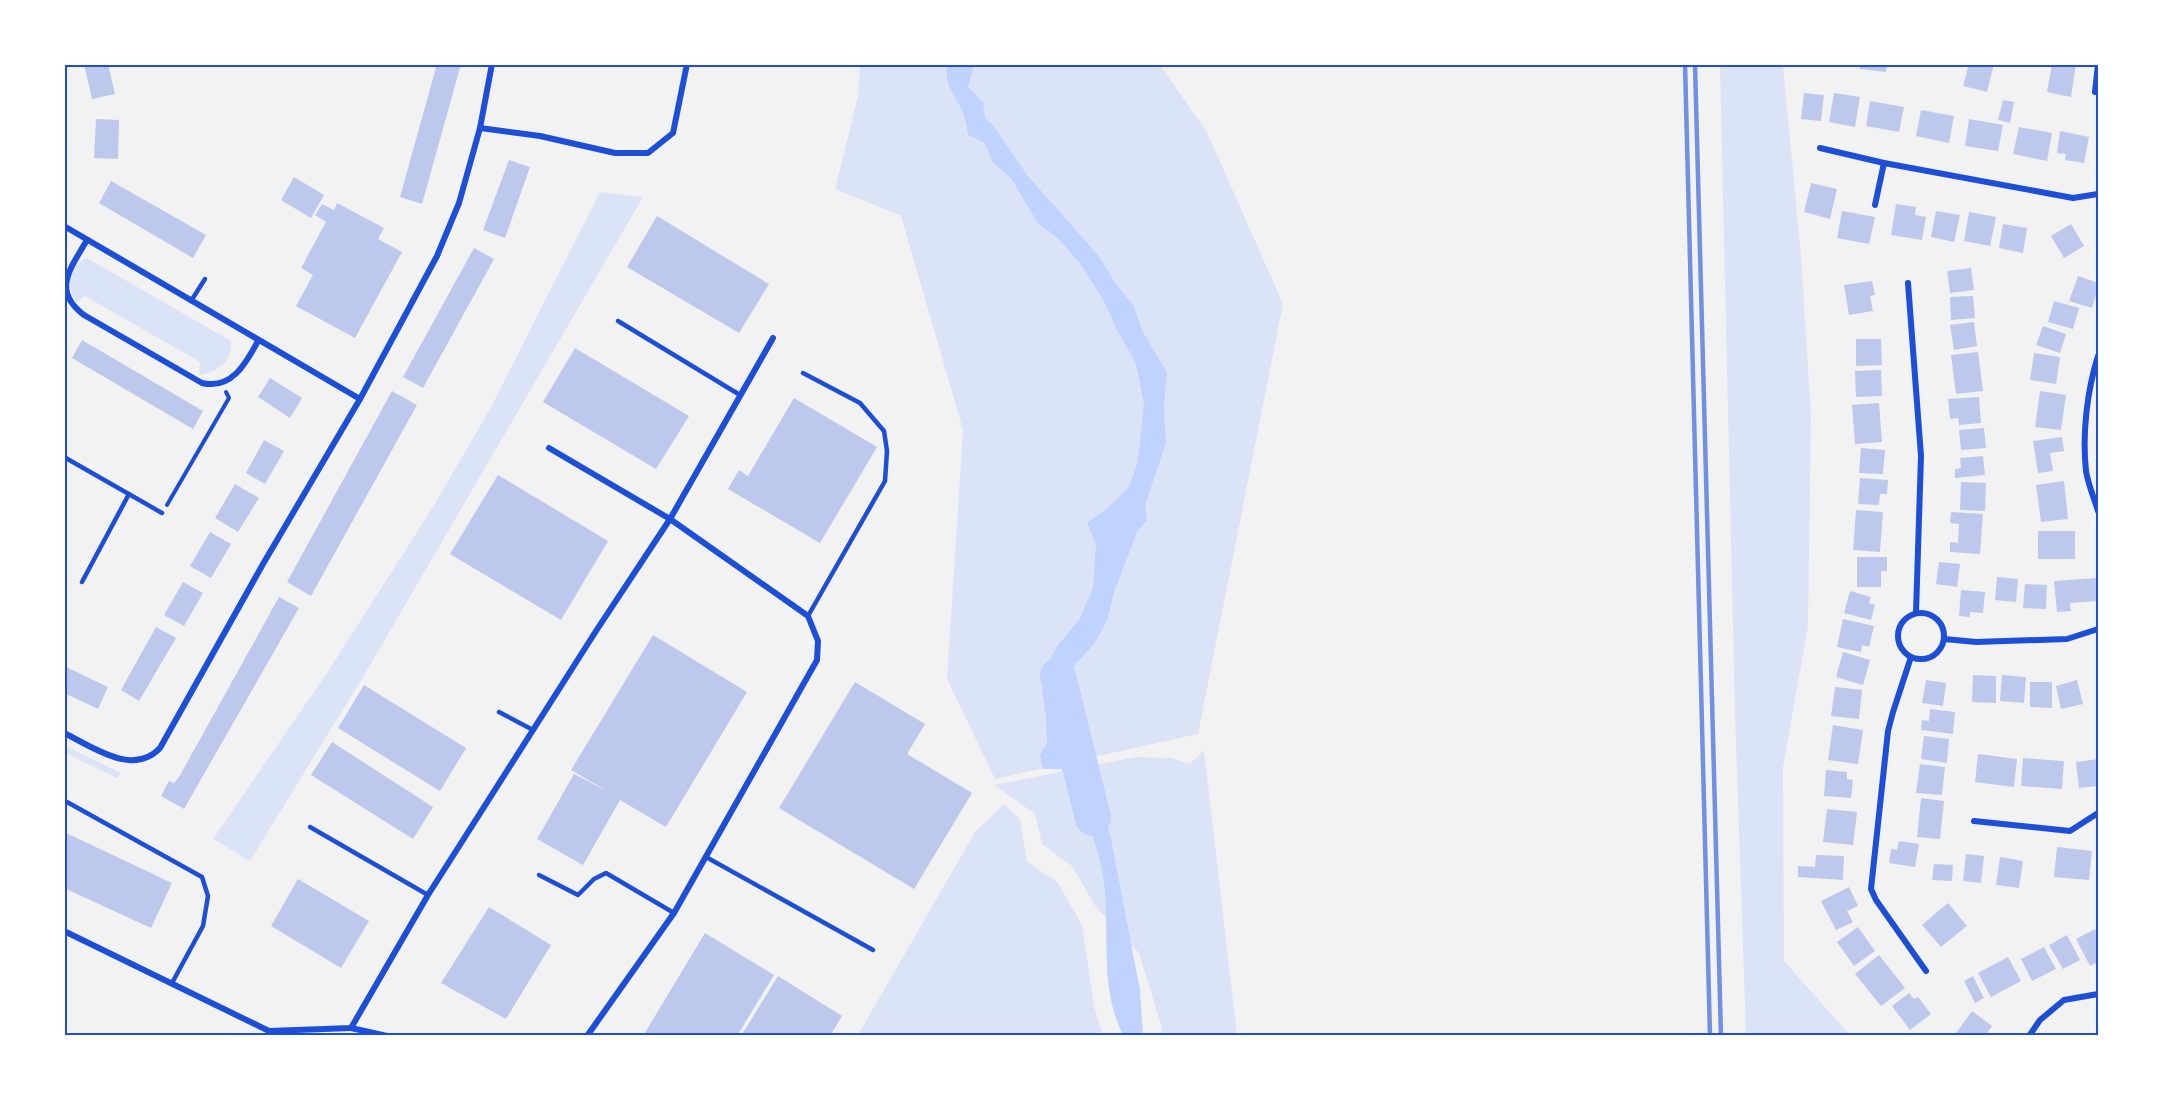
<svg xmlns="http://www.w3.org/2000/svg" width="2163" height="1100" font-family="Cabin,sans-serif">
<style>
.green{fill:#dbe4f7}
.water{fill:#bfd3fe}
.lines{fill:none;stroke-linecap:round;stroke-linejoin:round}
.river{stroke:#bfd3fe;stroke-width:36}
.building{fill:#bdc9ec}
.path{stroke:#1d4ed8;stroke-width:4}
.service{stroke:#1d4ed8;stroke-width:4.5}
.minor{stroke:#1d4ed8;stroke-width:6}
.rail{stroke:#7290e2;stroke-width:4.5}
.neatline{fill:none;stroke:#1d4ed8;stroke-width:2}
</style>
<rect width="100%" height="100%" fill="#f2f2f2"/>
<g class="green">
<polygon points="1744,64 1783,65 1801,256 1811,415 1808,626 1783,767 1784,961 1850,1035 1746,1035 1735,713 1720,67"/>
<polygon points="860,65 1160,65 1207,132 1283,304 1198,734 995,779 947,679 963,430 901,216 835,189 858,96"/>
<polygon points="600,192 643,197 366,672 250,861 213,839 329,670 433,507 491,407"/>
<path d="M87 258 231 341C233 362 218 372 199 375L200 362 85 296 76 302C69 286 68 283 73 266Z"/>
<polygon points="65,746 121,773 117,778 65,753"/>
<polygon points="1204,750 1237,1035 1161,1035 1162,1028 1139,953 1096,907 1072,866 1042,844 1035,814 994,785 1136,757 1171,758 1190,764"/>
<polygon points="1004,804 1020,819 1027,861 1058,883 1082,925 1094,1006 1103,1035 858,1035 975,832"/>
</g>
<path class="water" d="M948 65H974L968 87 983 102 985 118 993 125 1027 175 1097 254 1116 284 1134 306 1142 330 1167 373 1164 406 1166 443 1145 505 1147 520 1137 532 1114 592 1107 621 1094 644 1072 668V702L1066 741V754L1099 790 1112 844 1140 990 1143 1035H1123C1099 987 1110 934 1104 883 1102 864 1095 843 1089 825 1082 800 1080 788 1061 769H1043L1040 755 1047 743 1046 716 1042 689 1046 667 1058 645 1079 620 1093 588 1096 544 1087 523 1110 506 1129 487 1138 461 1144 404 1136 364 1115 326 1105 303 1082 266 1058 238 1038 224 1011 178 993 163 985 143 968 135C967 129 966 122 964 115 958 98 942 85 948 65Z"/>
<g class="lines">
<polyline class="river" points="1058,676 1093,818"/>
</g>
<g class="building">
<polygon points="84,64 108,64 115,94 92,99"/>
<polygon points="437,64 461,64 422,204 400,197"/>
<polygon points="1860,64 1887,64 1886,72 1860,69"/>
<polygon points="1969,64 1994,64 1987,92 1963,86"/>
<polygon points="2052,64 2076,64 2071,97 2047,92"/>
<polygon points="1804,93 1824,95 1821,121 1801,119"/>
<polygon points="1834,93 1860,97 1855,127 1829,122"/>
<polygon points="2003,100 2014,102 2010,123 1998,120"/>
<polygon points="1870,101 1904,107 1899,132 1866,126"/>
<polygon points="1921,110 1954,116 1949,143 1916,136"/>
<polygon points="96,119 119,120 118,159 94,158"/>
<polygon points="1969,119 2003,125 1998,151 1965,146"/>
<polygon points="2019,127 2052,133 2047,161 2013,154"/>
<polygon points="2060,131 2089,137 2084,163 2065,160 2066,154 2057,153"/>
<polygon points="509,160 530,167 505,238 483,230"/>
<polygon points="294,177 324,195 311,218 281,200"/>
<polygon points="111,181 206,235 193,258 99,203"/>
<polygon points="1811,183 1837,189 1830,219 1804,212"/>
<polygon points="337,203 384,228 378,239 402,252 355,338 296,306 313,275 301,268 326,222 315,215 322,204 334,210"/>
<polygon points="1896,204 1916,207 1915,215 1926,217 1922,240 1891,235"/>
<polygon points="1842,211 1875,217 1869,244 1837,238"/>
<polygon points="1936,211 1960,215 1954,242 1931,237"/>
<polygon points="1969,212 1996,217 1990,246 1964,241"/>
<polygon points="657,216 769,284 739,333 627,267"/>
<polygon points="2003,224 2027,228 2023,253 1999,248"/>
<polygon points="2071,224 2084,246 2064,258 2051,236"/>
<polygon points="474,248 494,259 423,388 403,377"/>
<polygon points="1971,268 1974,290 1950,293 1947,271"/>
<polygon points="2078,276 2098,283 2098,295 2096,295 2092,308 2069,301"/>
<polygon points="1872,281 1875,295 1870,296 1873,311 1849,315 1844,285"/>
<polygon points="1973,296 1975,318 1951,320 1950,297"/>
<polygon points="2054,301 2079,308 2073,329 2048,322"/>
<polygon points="1974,322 1977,346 1954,350 1950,325"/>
<polygon points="2043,326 2066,334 2060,353 2036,345"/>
<polygon points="1856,339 1881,339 1882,365 1856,366"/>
<polygon points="82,340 203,411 193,429 72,358"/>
<polygon points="575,348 689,416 656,469 543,402"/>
<polygon points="1978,352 1983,391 1956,394 1951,355"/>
<polygon points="2034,353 2060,357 2056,384 2030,380"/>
<polygon points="1881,370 1882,396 1856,397 1855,371"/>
<polygon points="270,378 302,398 290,418 258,397"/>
<polygon points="392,391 417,405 311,596 287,582"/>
<polygon points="2040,391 2066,395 2061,430 2035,427"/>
<polygon points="1979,397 1981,423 1959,425 1958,418 1950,419 1948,399"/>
<polygon points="794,398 877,447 820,543 728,489 739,470 748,476"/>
<polygon points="1879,403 1882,442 1855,444 1852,405"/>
<polygon points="1984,428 1986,448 1961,450 1959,430"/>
<polygon points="2062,437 2064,451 2050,453 2053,471 2038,473 2033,441"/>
<polygon points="264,440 284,451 265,484 246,473"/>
<polygon points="1861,448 1885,450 1883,474 1859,473"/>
<polygon points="1983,456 1985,475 1955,478 1955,469 1961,468 1960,458"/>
<polygon points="498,475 608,541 561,620 450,554"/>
<polygon points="1860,478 1888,480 1887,494 1880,494 1879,505 1858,504"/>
<polygon points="2064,481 2068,519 2041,522 2036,485"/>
<polygon points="1961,482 1986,483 1985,511 1960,510"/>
<polygon points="235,484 259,498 238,532 215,518"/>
<polygon points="1856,510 1883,512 1880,552 1853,550"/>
<polygon points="1951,512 1983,514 1980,554 1950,552 1950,542 1958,543 1959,524 1950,523"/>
<rect x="2038" y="531" width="37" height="28"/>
<polygon points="210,532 231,544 211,578 190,566"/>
<polygon points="1857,557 1887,557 1887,571 1881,571 1881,587 1857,587"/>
<polygon points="1939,562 1960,564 1957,587 1936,584"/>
<polygon points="1997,577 2018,579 2016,602 1995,600"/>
<polygon points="2096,578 2097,601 2070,603 2071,611 2057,612 2054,581"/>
<polygon points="183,582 203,593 184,626 164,615"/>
<polygon points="2025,584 2047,585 2046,609 2023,608"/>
<polygon points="1961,590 1985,592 1983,613 1970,612 1970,617 1959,616"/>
<polygon points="1850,591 1871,597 1869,603 1875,605 1871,620 1844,613"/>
<polygon points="279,597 299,608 184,809 161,796 169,781 174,783 179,777"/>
<polygon points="1843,619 1874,626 1869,647 1862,645 1861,652 1837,647"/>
<polygon points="156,627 176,638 139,701 121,690"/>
<polygon points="653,635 747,692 666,827 620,800 583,865 537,839 574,774 607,791 571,770"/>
<polygon points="1843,652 1870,660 1863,685 1836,677"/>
<polygon points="64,666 108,687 98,709 64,693"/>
<polygon points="1973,675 1996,676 1996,703 1972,702"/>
<polygon points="2002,675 2026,677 2024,703 2000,701"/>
<polygon points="1926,680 1946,683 1943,706 1922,703"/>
<polygon points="2077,680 2083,704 2061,709 2056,686"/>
<polygon points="855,682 925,724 907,754 972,793 914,889 779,808"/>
<polygon points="2030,682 2052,682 2052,708 2030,707"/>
<polygon points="364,685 466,748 440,791 338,728"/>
<polygon points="1835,687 1862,690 1859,719 1831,716"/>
<polygon points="1930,709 1955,712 1953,734 1921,730 1922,720 1929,721"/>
<polygon points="1833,725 1863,730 1858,764 1828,760"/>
<polygon points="1924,736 1949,739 1947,763 1921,759"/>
<polygon points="332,742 433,807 413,839 311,775"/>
<polygon points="1978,754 2017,759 2014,787 1975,782"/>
<polygon points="2023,758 2064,761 2062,789 2021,786"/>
<polygon points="2098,759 2098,786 2079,788 2076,762"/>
<polygon points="1920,764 1945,767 1942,795 1916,793"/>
<polygon points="1826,770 1847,772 1847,779 1853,780 1851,798 1824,796"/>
<polygon points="1921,798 1944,801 1940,839 1917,837"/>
<polygon points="1827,809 1857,812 1853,845 1823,842"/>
<polygon points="64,832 172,883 151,928 64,888"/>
<polygon points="1899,841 1919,844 1915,867 1889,863 1891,849 1897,850"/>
<polygon points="2057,847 2092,851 2089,880 2054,877"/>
<polygon points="1966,854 1984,856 1981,883 1963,881"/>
<polygon points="1816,855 1844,856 1843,880 1798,877 1798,866 1815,867"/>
<polygon points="2000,857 2023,861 2019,888 1996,885"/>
<polygon points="1934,864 1953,865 1952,881 1932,880"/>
<polygon points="298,879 369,921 341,968 271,926"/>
<polygon points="1849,887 1858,906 1847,911 1853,922 1836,930 1821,901"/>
<polygon points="1948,903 1967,926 1941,947 1922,925"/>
<polygon points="489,907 551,945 506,1019 441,983"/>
<polygon points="1858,927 1875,951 1854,966 1837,942"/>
<polygon points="2095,929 2098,936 2098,962 2090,966 2076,939"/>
<polygon points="705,933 774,975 737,1036 643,1036"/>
<polygon points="2067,935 2080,960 2063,969 2049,945"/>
<polygon points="2044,947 2056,969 2032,981 2021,959"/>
<polygon points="1879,955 1905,988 1881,1006 1855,974"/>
<polygon points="2008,957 2021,981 1991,997 1978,973"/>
<polygon points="778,976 842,1016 830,1036 741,1036"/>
<polygon points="1973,976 1984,998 1975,1003 1964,981"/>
<polygon points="1909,993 1914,999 1918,997 1931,1014 1910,1030 1892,1006"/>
<polygon points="1972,1011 1992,1026 1985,1036 1954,1036"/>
</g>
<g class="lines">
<polyline class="path" points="167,505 229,398 226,392"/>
<g class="service">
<polyline points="191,301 205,279"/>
<polyline points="618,321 740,395"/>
<polyline points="803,373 860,403 884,431 887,451 885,481 808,616"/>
<polyline points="64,457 162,513"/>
<polyline points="82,582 129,494"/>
<polyline points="499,712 533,730"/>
<polyline points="67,802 202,877 208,896 203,926 172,983"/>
<polyline points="310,827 428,895"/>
<polyline points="706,857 873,950"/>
<polyline points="539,875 578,895 594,879 606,873 674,913"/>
</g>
<g class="minor">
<polyline points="2095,92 2098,64"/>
<polyline points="480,128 540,136 615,153 648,153 673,133 687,64"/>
<polyline points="1820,148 1884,163 2073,198 2098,194"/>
<polyline points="1875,205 1884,163"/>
<polyline points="64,226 360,399"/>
<path d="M87 240C71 268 51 290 84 315L202 383C232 390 246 363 258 341"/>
<polyline points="1908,283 1921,456 1916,613"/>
<path d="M2098 356C2087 391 2082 434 2086 471 2088 484 2094 498 2098 511"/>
<polyline points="549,448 670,519 808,616 818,641 817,660 674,913 587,1036"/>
<circle cx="1921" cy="636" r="23"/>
<polyline points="1944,639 1976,642 2067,639 2098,629"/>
<polyline points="1911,657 1893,712 1888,731 1871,889 1876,900 1926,971"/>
<path d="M64 733C93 747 133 777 160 748L263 564 360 399 437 256 459 203 480 128 492 64"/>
<polyline points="1974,821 2070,831 2098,813"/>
<polyline points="64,931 269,1031 351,1028 428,895 596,631 670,519 773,338"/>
<polyline points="351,1028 387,1036"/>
<polyline points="2029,1036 2040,1020 2064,1000 2098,994"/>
</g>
<g class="rail">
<polyline points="1685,64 1710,1036"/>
<polyline points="1695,64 1721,1036"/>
</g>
</g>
<rect width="2163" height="1100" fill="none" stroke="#ffffff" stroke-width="132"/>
<rect x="66" y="66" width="2031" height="968" class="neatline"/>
</svg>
